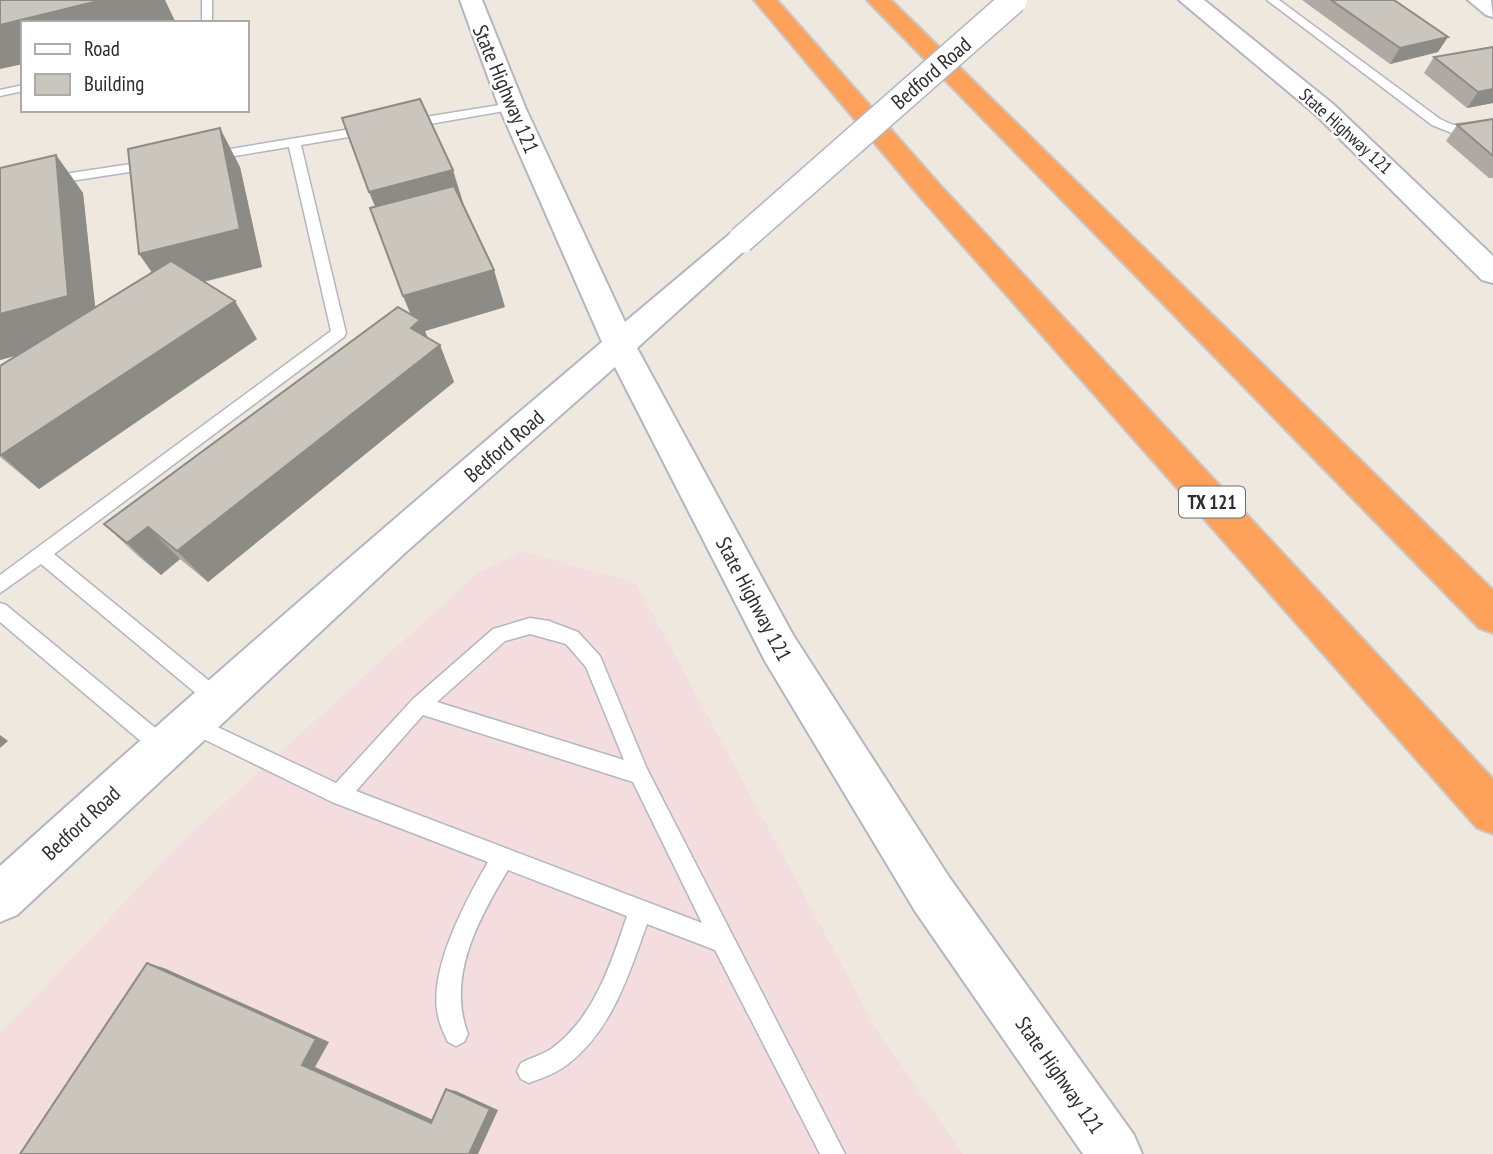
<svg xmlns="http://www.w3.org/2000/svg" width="1493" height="1154" font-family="'PT Sans Narrow',sans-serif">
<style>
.medical{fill:#f4ddde}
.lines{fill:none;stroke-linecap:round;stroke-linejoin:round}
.lane-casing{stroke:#b3b6c0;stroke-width:3}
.street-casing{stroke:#b3b6c0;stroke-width:4}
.secondary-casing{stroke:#b3b6c0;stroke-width:4}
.highway-casing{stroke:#c8c8c8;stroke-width:4}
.lane{fill:#fff;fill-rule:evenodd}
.street{fill:#fff;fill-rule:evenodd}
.secondary{fill:#fff;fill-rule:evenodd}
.highway{fill:#fea15b;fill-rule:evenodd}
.secondary-bridge-casing{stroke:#b3b6c0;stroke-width:29;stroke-linecap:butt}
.secondary-bridge{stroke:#fff;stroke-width:26}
.wall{fill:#aeaaa3}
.shaded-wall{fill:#8d8b85}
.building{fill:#cac6be;stroke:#8d8b85;stroke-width:2}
.labels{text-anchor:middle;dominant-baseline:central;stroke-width:5;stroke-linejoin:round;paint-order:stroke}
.far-street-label{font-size:18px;fill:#2d2d2d;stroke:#fff}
.shield{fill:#fff;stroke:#6c6c6c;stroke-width:2}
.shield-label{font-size:19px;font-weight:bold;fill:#2d2d2d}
.street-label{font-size:21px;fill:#2d2d2d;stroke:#fff}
</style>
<rect width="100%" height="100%" fill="#eee8df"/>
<polygon class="medical" points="524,552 636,583 878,1032 963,1154 0,1154 0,1034 185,839 479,572"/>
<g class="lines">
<defs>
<g id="lane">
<rect x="202" y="0" width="10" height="23"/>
<polygon points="1267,0 1279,0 1440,119 1453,125 1493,120 1493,128 1452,133 1432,125"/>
<polygon points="23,85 23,91 0,96 0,90"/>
<polygon points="512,103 518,107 516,109 407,128 401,124 407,120"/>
<polygon points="369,126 373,127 373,133 301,145 346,333 344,337 54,554 224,693 227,699 224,705 217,708 210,705 41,564 0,593 0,575 331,331 289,147 210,160 206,159 206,153"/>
<polygon points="151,161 155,162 155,168 51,184 45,180 51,176"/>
<polygon points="0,603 6,605 170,740 173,747 170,754 163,756 156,754 0,622"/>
<path d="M530 618 549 621 578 632 600 656 647 769 845 1154H820L715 950 647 924C629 974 612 1030 568 1064 557 1073 542 1078 529 1083L521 1079 517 1071 521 1063C530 1058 542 1055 551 1049 594 1018 611 964 627 916L508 870C479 918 446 977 468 1034L464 1042 456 1046 448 1042C444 1034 440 1025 438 1016 428 970 465 902 488 862L332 802 183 729 180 723 183 717 190 714 336 783 413 699 493 629ZM530 634 566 644 586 667 624 760 437 702 505 641ZM423 715 633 782 702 923 356 791Z"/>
</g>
<polygon id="street" points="1468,0 1491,0 1493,17 1486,15"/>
<g id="secondary">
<path d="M460 0H482L525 107 625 322 731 233 741 230 751 233 756 240 637 348 793 635 949 877 1134 1135 1142 1154H1083L915 911 765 661 615 367 407 551 17 915 0 922V866C197 688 399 514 602 342L499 107Z"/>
<polygon points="1179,0 1204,0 1333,104 1493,256 1493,283 1482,280 1315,114"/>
</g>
<g id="highway">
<polygon points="754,0 777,0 940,185 1493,779 1493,834 1477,828 920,197"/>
<polygon points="867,0 891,0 1493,590 1493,633 1479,628"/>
</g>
</defs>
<use href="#lane" class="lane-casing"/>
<use href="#street" class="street-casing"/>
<use href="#secondary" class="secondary-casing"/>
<use href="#highway" class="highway-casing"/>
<use href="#lane" class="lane"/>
<use href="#street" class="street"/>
<use href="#secondary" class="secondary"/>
<use href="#highway" class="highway"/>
<defs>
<polyline id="secondary-bridge" points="741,240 1014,0"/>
</defs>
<use href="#secondary-bridge" class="secondary-bridge-casing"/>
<use href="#secondary-bridge" class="secondary-bridge"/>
</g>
<g class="wall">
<polygon points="1302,0 1394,0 1438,52 1390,64"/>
<polygon points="1493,47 1493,103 1467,108 1424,73 1434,57"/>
<polygon points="1493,119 1493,178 1489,178 1446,141 1457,125"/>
<polygon points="56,155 83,193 95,308 152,273 240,167 262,267 204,282 257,339 39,489 0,457 0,366 18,355 0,360 0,168"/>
<polygon points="403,296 505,307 425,331 427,338 440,345 454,382 208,582 180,559 161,575 138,556 104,524 411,315"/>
</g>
<g class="shaded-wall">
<polygon points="102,0 165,0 176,23 23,23 23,64 0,69 0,25"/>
<polygon points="1448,37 1438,52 1390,64 1400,48"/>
<polygon points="1493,89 1493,103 1467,108 1478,92"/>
<polygon points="220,128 240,167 262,267 165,291 139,254"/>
<polygon points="56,155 83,193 98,333 0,360 0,314"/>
<polygon points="453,170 465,209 385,230 369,192"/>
<polygon points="494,270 505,307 425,331 433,351 440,345 454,382 208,582 177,551 415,324 403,296"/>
<polygon points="235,301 257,339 39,489 1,455"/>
<polygon points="148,527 180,559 161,575 127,543"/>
<polygon points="0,735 8,741 0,748"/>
<polygon points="147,963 164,968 329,1042 315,1067 440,1123 431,1123 302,1065"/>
<polygon points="446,1089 456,1091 498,1110 478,1154 469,1154"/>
</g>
<g class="building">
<polygon points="0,0 102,0 0,25"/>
<polygon points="1331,0 1394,0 1448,37 1400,48"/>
<polygon points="1493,47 1493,89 1478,92 1434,57"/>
<polygon points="420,99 453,170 369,192 342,118"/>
<polygon points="1493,119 1493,156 1457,125"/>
<polygon points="220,128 240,229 139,254 128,149"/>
<polygon points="56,155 68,296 0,314 0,168"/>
<polygon points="454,186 494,270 403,296 370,208"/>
<polygon points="171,261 235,301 1,455 0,454 0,366"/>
<polygon points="398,307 420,320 411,328 440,345 177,551 148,527 127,543 104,524"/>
<polygon points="147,963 316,1039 302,1065 431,1123 446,1089 490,1109 469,1154 20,1154"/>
</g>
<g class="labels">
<g class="far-street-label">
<text transform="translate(1346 131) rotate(42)">State Highway 121</text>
</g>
<rect class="shield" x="1179" y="486.5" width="66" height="31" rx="5"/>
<g class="shield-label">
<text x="1212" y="502">TX 121</text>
</g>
<g class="street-label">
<text transform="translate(931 73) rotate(-41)">Bedford Road</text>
<text transform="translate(506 89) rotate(67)">State Highway 121</text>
<text transform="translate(504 446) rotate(-41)">Bedford Road</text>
<text transform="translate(754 599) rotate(62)">State Highway 121</text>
<text transform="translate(81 823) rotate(-43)">Bedford Road</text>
<text transform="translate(1060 1075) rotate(55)">State Highway 121</text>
</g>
</g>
<rect x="21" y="21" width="228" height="91" fill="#ffffff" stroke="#ababab" stroke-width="2"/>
<rect x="35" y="44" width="35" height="10" fill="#ffffff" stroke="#ababab" stroke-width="2"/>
<text x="84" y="56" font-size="21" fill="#2d2d2d">Road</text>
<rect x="35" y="74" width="35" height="21" fill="#cac6be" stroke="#ababab" stroke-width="2"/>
<text x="84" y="91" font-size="21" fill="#2d2d2d">Building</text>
</svg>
